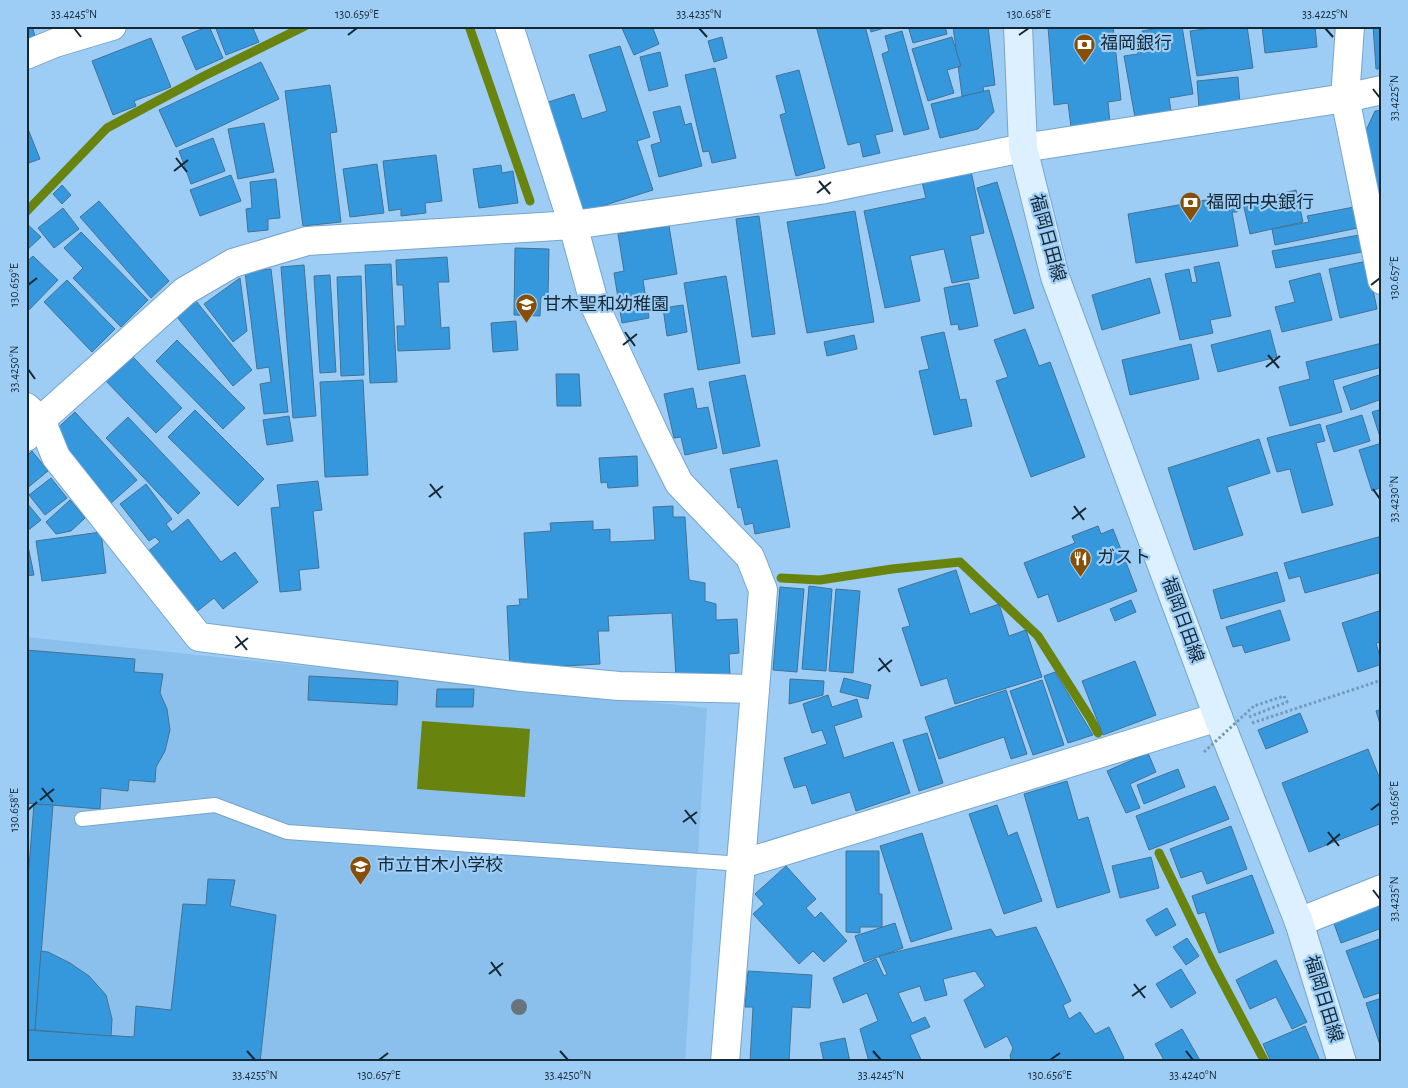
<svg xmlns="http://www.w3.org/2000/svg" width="1408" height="1088" font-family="'Alegreya Sans','Noto Sans JP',sans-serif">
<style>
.built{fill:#8ac0eb}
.water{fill:#68830e}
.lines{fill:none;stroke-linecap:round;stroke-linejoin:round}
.stream{stroke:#68830e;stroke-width:9}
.building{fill:#3598dc;stroke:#447295}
.service-casing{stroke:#77a5cb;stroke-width:16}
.minor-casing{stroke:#77a5cb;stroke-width:30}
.tertiary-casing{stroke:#77a5cb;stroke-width:30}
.secondary-casing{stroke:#77a5cb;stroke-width:30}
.path{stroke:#7299b8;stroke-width:3;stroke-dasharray:2.5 2.5;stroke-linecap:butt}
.service{stroke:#fff;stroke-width:14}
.minor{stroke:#fff;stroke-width:28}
.tertiary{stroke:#fff;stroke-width:28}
.secondary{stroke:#ddf0ff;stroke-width:28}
.path-bridge{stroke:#7299b8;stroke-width:3;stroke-dasharray:2.5 2.5;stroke-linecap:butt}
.tree{fill:#68737c}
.ticks{fill:none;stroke:#142836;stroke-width:2}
.labels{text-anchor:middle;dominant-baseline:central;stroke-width:4.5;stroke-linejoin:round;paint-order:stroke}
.poi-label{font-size:18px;fill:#142836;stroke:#9dcdf5;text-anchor:start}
.street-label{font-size:18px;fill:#142836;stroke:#9dcdf5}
.neatline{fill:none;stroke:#142836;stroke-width:2}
.ticks-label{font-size:12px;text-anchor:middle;fill:#142836}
</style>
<rect width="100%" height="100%" fill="#9dcdf5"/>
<polygon class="built" points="26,637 707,708 685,1062 26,1062"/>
<polygon class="water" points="422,721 530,729 525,797 417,789"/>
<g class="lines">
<g class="stream">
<polyline points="469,26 530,201"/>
<polyline points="26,212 107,128 204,76 305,26"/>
<polyline points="781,578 820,580 892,569 960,562 1038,636 1090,718 1098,733"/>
<polyline points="1159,853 1213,964 1265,1062"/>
</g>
</g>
<g class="building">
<polygon points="26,26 32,26 37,43 26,46"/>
<polygon points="209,26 223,58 196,70 182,37"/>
<polygon points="215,26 252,26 259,42 226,55"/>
<polygon points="621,26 652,26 659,44 634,55"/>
<polygon points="816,26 865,26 893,131 875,135 880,153 863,157 860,142 848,145"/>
<polygon points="869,26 891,26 871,32"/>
<polygon points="908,26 945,26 947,34 913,43"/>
<polygon points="953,26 988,26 995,85 983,87 984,93 962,96"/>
<polygon points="1048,26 1113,26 1121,100 1108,102 1110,123 1071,127 1068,103 1054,105"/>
<polygon points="1159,26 1182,26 1193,94 1169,98 1172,117 1136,123 1124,56 1138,54 1137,43 1144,42 1142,31 1159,28"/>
<polygon points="1226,26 1247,26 1253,68 1197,76 1190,31"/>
<polygon points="1262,26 1315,26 1317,47 1265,53"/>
<polygon points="1373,26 1382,26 1382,69 1376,69"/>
<polygon points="902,31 929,129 904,135 882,54 889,51 885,36"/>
<polygon points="722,37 727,58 714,62 708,41"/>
<polygon points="952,37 961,66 947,70 954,93 928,101 912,49"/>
<polygon points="151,38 171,87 134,101 136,106 113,115 92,61"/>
<polygon points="620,46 650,137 637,141 653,190 580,213 545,103 574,94 582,119 607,111 589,55"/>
<polygon points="660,52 668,86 649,91 640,57"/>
<polygon points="261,62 279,99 176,147 159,110"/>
<polygon points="715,68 736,158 712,163 709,151 703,152 685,75"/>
<polygon points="799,70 825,168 796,176 780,115 786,113 776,76"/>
<polygon points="1238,77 1240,105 1199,109 1197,81"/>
<polygon points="330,85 337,132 330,133 341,222 303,226 285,91"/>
<polygon points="989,90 994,112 978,129 940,138 931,104"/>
<polygon points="680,106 685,125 691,123 702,166 659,177 651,145 661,142 653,112"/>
<polygon points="1382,110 1382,193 1378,194 1363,137 1375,111"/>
<polygon points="264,123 274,172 238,179 228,129"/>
<polygon points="26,124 40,159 26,164"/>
<polygon points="213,138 225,171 191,184 179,151"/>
<polygon points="436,155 442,201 425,203 426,213 401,216 401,209 389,211 383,161"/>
<polygon points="377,164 384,213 350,217 343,169"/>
<polygon points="501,165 502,173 513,171 518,203 479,208 473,169"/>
<polygon points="971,171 984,233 970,236 979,278 952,283 944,249 910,256 920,301 885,308 864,211 926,198 922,182"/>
<polygon points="231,175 241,201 200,216 190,190"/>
<polygon points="276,179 280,218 268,219 268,230 248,232 246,209 252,208 250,182"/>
<polygon points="997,182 1034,308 1014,314 977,188"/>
<polygon points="62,185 71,195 62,204 53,194"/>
<polygon points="1296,190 1303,222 1250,234 1243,203"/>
<polygon points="1234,195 1237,212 1232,212 1238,246 1136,263 1128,214"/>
<polygon points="99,201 169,281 151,298 80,217"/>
<polygon points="1354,207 1358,228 1275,245 1272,229 1309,222 1307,216"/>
<polygon points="63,208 79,229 54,248 38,228"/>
<polygon points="855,211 874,322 807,333 787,222"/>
<polygon points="759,216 775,334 752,337 736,219"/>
<polygon points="26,223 41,237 26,251"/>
<polygon points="669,226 677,274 643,280 649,318 622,323 614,273 624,271 618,234"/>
<polygon points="81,232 148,300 121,327 73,278 83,268 64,248"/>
<polygon points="1359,235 1362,252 1276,268 1272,251"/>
<polygon points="515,248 549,249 548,297 541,297 540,316 514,315"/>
<polygon points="33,256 58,280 26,313 26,262"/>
<polygon points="447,257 449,282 438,282 441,328 449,327 450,349 398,351 397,326 405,326 403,285 397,285 396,260"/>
<polygon points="1367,261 1377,309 1340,318 1329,269"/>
<polygon points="1219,262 1231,316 1210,320 1213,333 1180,340 1165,274 1189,269 1192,283 1197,282 1194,267"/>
<polygon points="391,264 397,382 370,383 365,265"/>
<polygon points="304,265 316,416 293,418 281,267"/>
<polygon points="271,269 288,412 264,414 260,384 271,382 269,367 257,369 245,272"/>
<polygon points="1320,273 1332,320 1282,332 1275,307 1295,302 1289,281"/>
<polygon points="330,275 336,372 320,373 314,276"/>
<polygon points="361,276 364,375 341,376 337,277"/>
<polygon points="726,276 740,363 698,370 684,283"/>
<polygon points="240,278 247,331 233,342 204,304"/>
<polygon points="1150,278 1160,313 1102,330 1092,295"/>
<polygon points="67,280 115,329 92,352 44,302"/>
<polygon points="969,283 978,326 959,330 958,324 951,325 944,288"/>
<polygon points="196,301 252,370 233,386 177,317"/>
<polygon points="683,305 687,332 667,336 663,308"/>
<polygon points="516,321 518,350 493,352 491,323"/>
<polygon points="1025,329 1039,366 1050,362 1085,457 1031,477 996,381 1008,377 994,340"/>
<polygon points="1270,330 1277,357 1218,372 1211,345"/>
<polygon points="944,332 960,400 966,399 972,426 934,435 919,371 929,369 921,337"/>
<polygon points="854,335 857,349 827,356 824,342"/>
<polygon points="177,340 245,408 223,429 156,361"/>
<polygon points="1382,343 1382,367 1333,380 1342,412 1290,426 1279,387 1310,379 1306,362"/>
<polygon points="1191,344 1199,379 1130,395 1122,360"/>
<polygon points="131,355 182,408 156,433 105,380"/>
<polygon points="556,374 579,374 581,406 557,406"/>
<polygon points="1382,374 1382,399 1351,410 1343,387"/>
<polygon points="745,375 760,446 723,454 709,382"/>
<polygon points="363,380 368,475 325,477 320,382"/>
<polygon points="693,388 697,409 708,407 717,448 685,455 681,437 674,438 664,394"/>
<polygon points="1382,409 1382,487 1372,491 1359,450 1382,443 1372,412"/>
<polygon points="195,410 264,479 238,506 168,437"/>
<polygon points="75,412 137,480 110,504 49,436"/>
<polygon points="1362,415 1370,441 1334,452 1326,426"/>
<polygon points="289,416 293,441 267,445 263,420"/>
<polygon points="128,417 200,493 178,514 106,438"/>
<polygon points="1320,424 1325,441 1316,443 1333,505 1302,513 1290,469 1277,472 1267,438"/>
<polygon points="1259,439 1270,473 1227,487 1243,535 1194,550 1168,468"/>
<polygon points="32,451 48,471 26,489 26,457"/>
<polygon points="637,456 638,486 608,488 607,482 601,483 599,458"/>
<polygon points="777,460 790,527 755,534 753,523 745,525 741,507 738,508 730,469"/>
<polygon points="51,478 67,498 45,515 29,495"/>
<polygon points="318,481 322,510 313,511 319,568 299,570 301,590 280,592 271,508 280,507 277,485"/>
<polygon points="146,484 172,519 166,524 172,532 188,519 221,562 235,552 258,582 223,609 214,598 195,613 147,552 160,542 155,537 149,541 120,504"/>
<polygon points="70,500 85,518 71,531 56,534 46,522"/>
<polygon points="26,502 41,520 26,532"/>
<polygon points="673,506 673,517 685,517 689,580 705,583 705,601 716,604 716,620 737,619 739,653 729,654 730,675 676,677 672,613 608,616 609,631 598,631 600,664 510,669 507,606 520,605 519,599 528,599 524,533 551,531 550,523 593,521 593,530 610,529 610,542 655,540 653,507"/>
<polygon points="1098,526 1101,534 1113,529 1137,591 1058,622 1048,594 1038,598 1024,563 1075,543 1072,536"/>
<polygon points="101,532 106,573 42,581 36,541"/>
<polygon points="1382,536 1382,572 1305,593 1300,576 1289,579 1284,563"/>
<polygon points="28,546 34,575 26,576 26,547"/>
<polygon points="956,570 970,614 999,604 1009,636 1026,630 1042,677 955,704 947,678 921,686 902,628 910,626 898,589"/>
<polygon points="1277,572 1285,601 1221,619 1213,590"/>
<polygon points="809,586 832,589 826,671 802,669"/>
<polygon points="780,587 804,589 797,672 773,670"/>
<polygon points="836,589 860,591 853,673 829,671"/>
<polygon points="1131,600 1136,612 1115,621 1110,609"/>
<polygon points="1280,610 1290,640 1245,653 1242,645 1233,647 1226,627"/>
<polygon points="1382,610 1382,642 1376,643 1382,664 1358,672 1342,623"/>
<polygon points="26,650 135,659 134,672 163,674 160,693 167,709 170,730 165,751 156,767 155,782 129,780 128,791 101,788 100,809 26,803"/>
<polygon points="1135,661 1156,715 1103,735 1082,681"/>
<polygon points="1055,672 1093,735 1068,743 1044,676"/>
<polygon points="309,676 398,681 397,705 308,700"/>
<polygon points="844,678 871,685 868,699 840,692"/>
<polygon points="790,679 824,681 823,695 789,704"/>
<polygon points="1042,680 1064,745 1033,755 1010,691"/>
<polygon points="437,689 474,689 473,707 436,707"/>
<polygon points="1006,690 1027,754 1011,759 1004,737 939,759 925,717"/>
<polygon points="828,695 832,707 857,699 862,717 834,726 844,758 893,742 910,793 856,811 850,792 812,804 806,785 794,788 784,758 827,744 822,730 812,733 803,704"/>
<polygon points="1382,709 1382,730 1376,711"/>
<polygon points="1300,713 1308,732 1266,749 1258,730"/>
<polygon points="927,733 943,783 919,791 903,740"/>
<polygon points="1368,749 1382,784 1382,823 1309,852 1282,783"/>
<polygon points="1148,753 1156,772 1130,784 1140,808 1126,813 1107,771"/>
<polygon points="1178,769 1185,787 1144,804 1137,785"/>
<polygon points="1067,781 1078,820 1088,817 1110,892 1057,908 1024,794"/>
<polygon points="1215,786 1229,819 1149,850 1136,816"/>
<polygon points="34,804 53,805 35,1030 26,1030 26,904"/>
<polygon points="997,805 1008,836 1017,832 1042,901 1004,914 969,814"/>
<polygon points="1231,826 1247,869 1207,884 1202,871 1181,878 1170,849"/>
<polygon points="922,833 952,929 911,942 880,846"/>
<polygon points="846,851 879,851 879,894 882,894 882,927 860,927 860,933 846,932"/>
<polygon points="1151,857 1159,888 1120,898 1112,866"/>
<polygon points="786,866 816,899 806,908 815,918 821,912 847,941 824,962 813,951 799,964 753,914 764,904 755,894"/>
<polygon points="1252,875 1274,933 1219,953 1205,912 1198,914 1192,896"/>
<polygon points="208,879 235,880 230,906 276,915 260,1062 26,1062 26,1030 134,1037 136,1006 171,1010 183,904 206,905"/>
<polygon points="1382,899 1382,928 1341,943 1332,918"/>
<polygon points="1167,908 1176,925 1156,936 1146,920"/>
<polygon points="895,923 903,948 864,962 855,936"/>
<polygon points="1036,927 1071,1001 1063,1005 1069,1019 1080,1012 1095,1034 1109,1027 1124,1058 1117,1062 1012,1062 1010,1056 1013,1048 1007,1036 985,1048 964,1000 985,986 975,971 943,979 947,995 925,1001 920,986 898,993 912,1023 925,1017 930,1027 910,1035 922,1062 869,1062 860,1029 878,1021 867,993 843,1003 833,978 876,959 884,976 887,974 879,956 991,929 996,937"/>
<polygon points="1187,938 1199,956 1186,965 1173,947"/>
<polygon points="1382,938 1382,992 1364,998 1346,951"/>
<polygon points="41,951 48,952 70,963 89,976 106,995 112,1019 111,1036 35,1030"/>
<polygon points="1276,960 1307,1022 1292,1029 1276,997 1250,1009 1236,980"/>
<polygon points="1181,969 1196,993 1171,1008 1156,984"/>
<polygon points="748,971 812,975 810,1008 792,1007 789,1062 750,1062 753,1007 745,1007"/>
<polygon points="1382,998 1382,1051 1366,1003"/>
<polygon points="1305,1026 1319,1059 1313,1062 1271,1062 1263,1044"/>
<polygon points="1182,1029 1201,1062 1165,1062 1155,1044"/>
<polygon points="845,1038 850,1062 824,1062 820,1043"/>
</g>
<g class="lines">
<defs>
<polyline id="service" points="82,819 215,805 287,832 742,864"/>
<g id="minor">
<polyline points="509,26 573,225 595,306 655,435 679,483 750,557 763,590 725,1062"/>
<polyline points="1350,26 1345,98 1382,280"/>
<polyline points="26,55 55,43 112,26"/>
<polyline points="26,407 41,420 56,457 199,637 522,677 619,686 755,689"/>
<polyline points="742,864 1218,717"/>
<polyline points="1299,922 1382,889"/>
</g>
<polyline id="tertiary" points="26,437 41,420 185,291 233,263 307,241 573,225 820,190 1023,148 1345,98 1382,90"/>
<polyline id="secondary" points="1018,26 1023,148 1055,277 1218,717 1299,922 1342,1062"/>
</defs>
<use href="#service" class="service-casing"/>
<use href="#minor" class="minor-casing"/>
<use href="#tertiary" class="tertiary-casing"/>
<use href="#secondary" class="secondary-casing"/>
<g class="path">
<polyline points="1249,717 1287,702 1284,696 1254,706"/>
<polyline points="1252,723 1382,680"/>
</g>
<use href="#service" class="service"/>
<use href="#minor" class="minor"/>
<use href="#tertiary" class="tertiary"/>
<use href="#secondary" class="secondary"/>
<polyline class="path-bridge" points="1204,752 1254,706"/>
</g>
<circle class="tree" cx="519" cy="1007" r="8"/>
<path class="ticks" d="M74 28 81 37M699 28 707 37M1325 28 1333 37M348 35 357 28M1019 35 1029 28M1373 89 1380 98M176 158 187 172M174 171 188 160M819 181 830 194M817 193 831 182M28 285 37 278M1371 285 1380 278M625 332 635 346M623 345 637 334M1268 355 1279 368M1266 367 1280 356M28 369 35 379M430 484 441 498M1373 489 1380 499M429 497 443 486M1074 506 1084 520M1072 519 1086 508M236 636 247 650M235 648 248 638M879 658 890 672M878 671 892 660M42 788 53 802M40 800 54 789M28 810 37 802M685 810 696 824M1371 810 1380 803M683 822 697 812M1328 832 1339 846M1327 845 1340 834M1373 890 1380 899M491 962 501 976M489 974 503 963M1134 984 1145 998M1132 996 1146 986M247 1051 255 1060M560 1051 568 1060M873 1051 881 1060M1186 1051 1193 1060M379 1060 388 1053M1050 1060 1060 1053"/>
<defs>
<symbol id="bank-pin" viewBox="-11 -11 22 30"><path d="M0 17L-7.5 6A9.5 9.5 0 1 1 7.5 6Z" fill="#884e04" stroke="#9dcdf5"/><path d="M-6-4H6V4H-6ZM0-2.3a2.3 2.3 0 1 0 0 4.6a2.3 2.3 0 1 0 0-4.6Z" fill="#fff"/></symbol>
<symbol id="school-pin" viewBox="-11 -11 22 30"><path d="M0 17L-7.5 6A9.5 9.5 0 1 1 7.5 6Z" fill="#884e04" stroke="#9dcdf5"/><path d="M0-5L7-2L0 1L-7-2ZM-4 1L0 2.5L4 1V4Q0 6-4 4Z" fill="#fff"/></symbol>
<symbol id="restaurant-pin" viewBox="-11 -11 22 30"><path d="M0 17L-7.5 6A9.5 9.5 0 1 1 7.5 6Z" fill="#884e04" stroke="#9dcdf5"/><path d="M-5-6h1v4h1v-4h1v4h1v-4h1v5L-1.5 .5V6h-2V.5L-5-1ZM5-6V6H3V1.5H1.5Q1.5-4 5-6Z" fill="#fff"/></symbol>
</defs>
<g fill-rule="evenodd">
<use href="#bank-pin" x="1072" y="32" width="25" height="34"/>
<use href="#bank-pin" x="1178" y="190" width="25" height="34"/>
<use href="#school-pin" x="514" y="292" width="25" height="34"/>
<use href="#restaurant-pin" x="1068" y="546" width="25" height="34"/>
<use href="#school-pin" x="348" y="854" width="25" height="34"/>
</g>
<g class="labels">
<g class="poi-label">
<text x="1100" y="44">福岡銀行</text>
<text x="1206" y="203">福岡中央銀行</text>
<text x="543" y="305">甘木聖和幼稚園</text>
<text x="1097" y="558">ガスト</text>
<text x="377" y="866">市立甘木小学校</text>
</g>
<g class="street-label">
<text transform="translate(1047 238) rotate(75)">福岡日田線</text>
<text transform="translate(1182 620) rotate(70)">福岡日田線</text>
<text transform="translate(1323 999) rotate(73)">福岡日田線</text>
</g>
</g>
<rect width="1408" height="1088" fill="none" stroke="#9dcdf5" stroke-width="55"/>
<rect x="28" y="28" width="1352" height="1032" class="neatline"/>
<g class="ticks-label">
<text x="74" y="18">33.4245°N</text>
<text x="357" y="18">130.659°E</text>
<text x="699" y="18">33.4235°N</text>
<text x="1029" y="18">130.658°E</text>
<text x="1325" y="18">33.4225°N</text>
<text transform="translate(1394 98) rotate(-90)" y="4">33.4225°N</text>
<text transform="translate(1394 278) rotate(-90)" y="4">130.657°E</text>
<text transform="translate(14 285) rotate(-90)" y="4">130.659°E</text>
<text transform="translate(14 369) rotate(-90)" y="4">33.4250°N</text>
<text transform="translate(1394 499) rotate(-90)" y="4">33.4230°N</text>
<text transform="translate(1394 803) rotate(-90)" y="4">130.656°E</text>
<text transform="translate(14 810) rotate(-90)" y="4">130.658°E</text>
<text transform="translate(1394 899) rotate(-90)" y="4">33.4235°N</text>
<text x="255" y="1079">33.4255°N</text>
<text x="379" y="1079">130.657°E</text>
<text x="568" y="1079">33.4250°N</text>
<text x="881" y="1079">33.4245°N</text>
<text x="1050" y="1079">130.656°E</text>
<text x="1193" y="1079">33.4240°N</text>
</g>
</svg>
